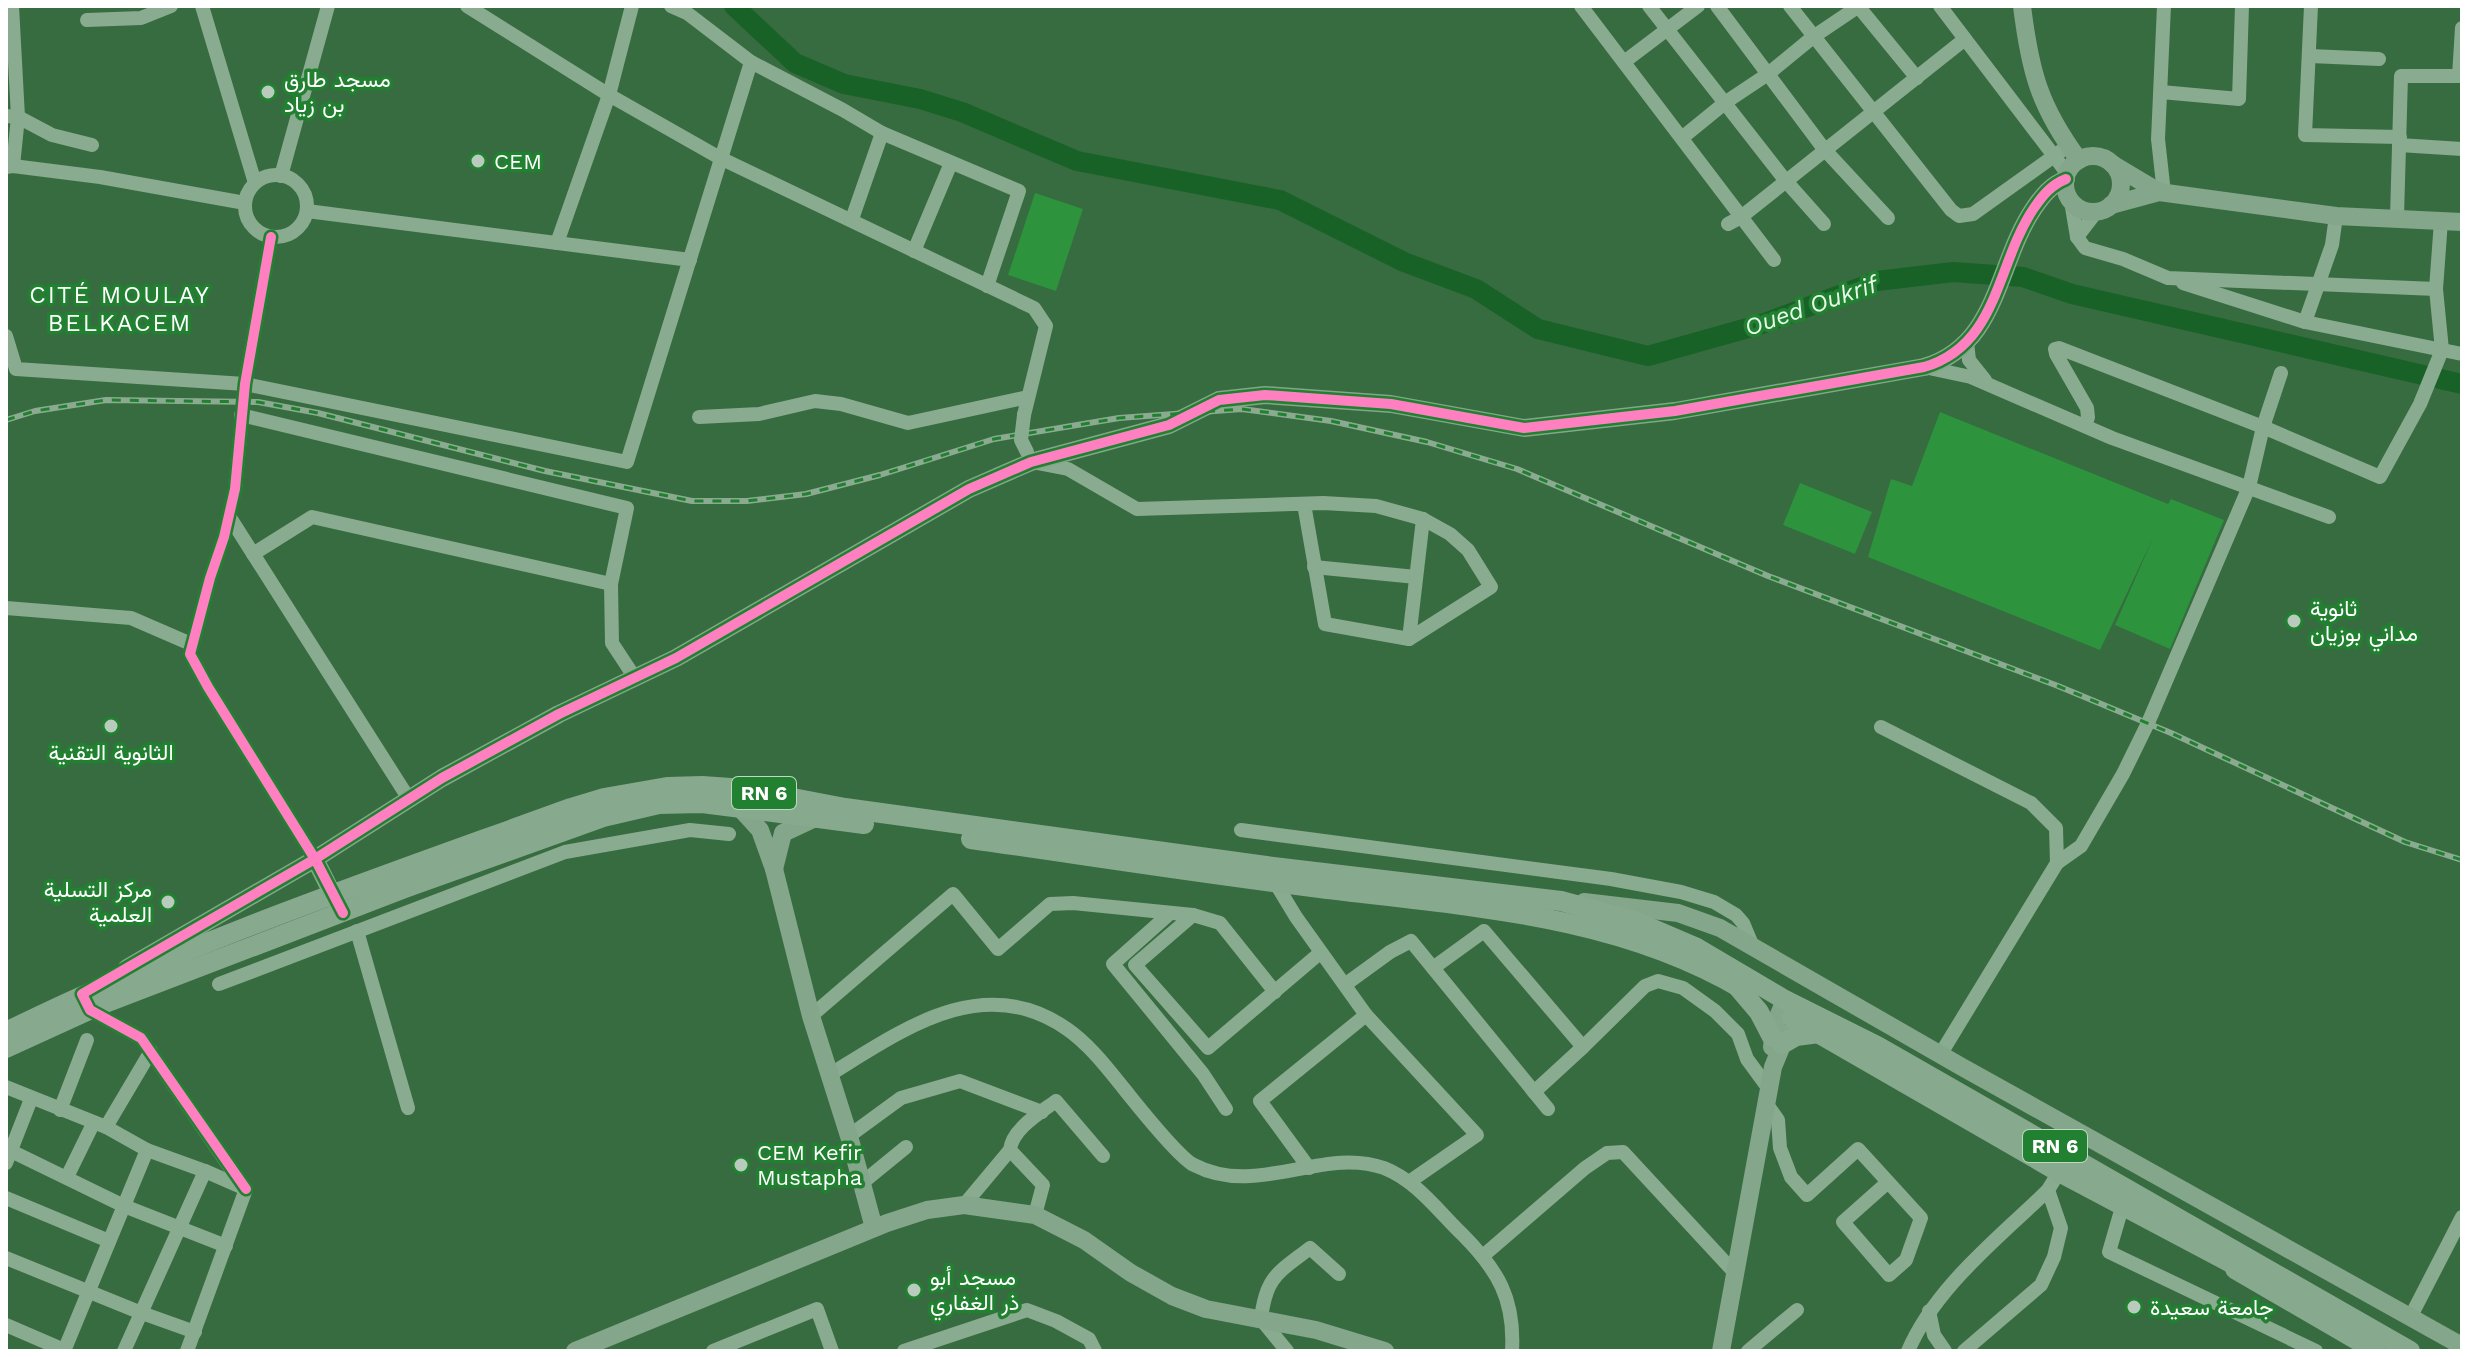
<svg xmlns="http://www.w3.org/2000/svg" width="2468" height="1357" font-family="'Work Sans',Vazirmatn,sans-serif">
<style>
.green{fill:#2d933d}
.lines{fill:none;stroke-linecap:round;stroke-linejoin:round}
.river{stroke:#196227;stroke-width:20}
.street{stroke:#89ab8f;stroke-width:14}
.secondary{stroke:#84a68a;stroke-width:18}
.primary{stroke:#87a98d;stroke-width:20}
.rail-casing{stroke:#8bab90;stroke-width:6}
.rail{stroke:#218131;stroke-width:3;stroke-dasharray:9;stroke-linecap:butt}
.street-bridge{stroke:#89ab8f;stroke-width:14}
.cycleway-casing{stroke:#218131;stroke-width:15}
.cycleway{stroke:#ff80c0;stroke-width:10}
.poi-dot{fill:#b9cbbc;stroke:#218131;stroke-width:3}
.labels{text-anchor:middle;dominant-baseline:central;stroke-width:7;stroke-linejoin:round;paint-order:stroke}
.shield{fill:#218131;stroke:#bcd9c1;stroke-width:2}
.shield-label{font-size:20px;font-weight:bold;fill:#fff}
.poi-label{font-size:22px;fill:#fff;stroke:#218131;text-anchor:start}
.neighbourhood-label{font-size:24px;letter-spacing:2px;fill:#fff;stroke:#218131}
.water-label{font-size:24px;font-style:italic;fill:#e8faeb;stroke:#218131}
</style>
<rect width="100%" height="100%" fill="#376b40"/>
<g class="green">
<polygon points="1035,193 1083,209 1056,291 1008,275"/>
<polygon points="1940,412 2168,504 2171,499 2224,520 2170,649 2115,625 2153,538 2100,650 1868,557 1891,479 1912,486"/>
<polygon points="1800,483 1872,512 1855,554 1783,525"/>
</g>
<g class="lines">
<polyline class="river" points="734,6 795,63 844,84 920,99 962,112 1077,161 1280,200 1404,262 1476,289 1538,329 1648,356 1762,324 1877,281 1953,272 2023,277 2072,294 2462,384"/>
<g class="street">
<polyline points="12,6 18,117 13,166"/>
<polyline points="202,6 255,183"/>
<polyline points="467,6 609,95 720,158 1034,308 1046,326 1024,415"/>
<polyline points="671,6 687,13 751,62 843,110 882,133 1019,191 987,286"/>
<polyline points="1581,6 1774,260"/>
<polyline points="1649,6 1785,180 1824,224"/>
<polyline points="1717,6 1824,149 1888,218"/>
<polyline points="1790,6 1951,210 1959,216 1973,214 2068,146"/>
<polyline points="1858,6 1917,78"/>
<polyline points="1940,6 2067,173"/>
<polyline points="2164,6 2158,139 2164,193"/>
<polyline points="2311,6 2305,135 2400,137"/>
<polyline points="87,20 141,18 171,6"/>
<polyline points="2310,56 2379,59"/>
<polyline points="1624,62 1698,6"/>
<polyline points="2459,76 2462,28"/>
<polyline points="2161,92 2239,99 2242,6"/>
<polyline points="6,116 18,117 52,135 92,145"/>
<polyline points="1683,137 1726,102 1768,74 1813,37 1859,6"/>
<polyline points="2399,145 2462,149"/>
<polyline points="6,167 13,166 100,177 245,203"/>
<circle cx="276" cy="206" r="31"/>
<polyline points="281,176 328,6"/>
<polyline points="2071,201 2077,237 2085,248 2123,259 2168,278 2436,289"/>
<polyline points="307,211 690,260"/>
<polyline points="2397,217 2401,76 2462,76"/>
<polyline points="852,219 882,133"/>
<polyline points="1728,224 1741,217 1965,39"/>
<polyline points="271,237 245,384 235,489 224,537 210,578 190,654 208,687 315,859"/>
<polyline points="2077,237 2097,211"/>
<polyline points="557,243 609,95 632,6"/>
<polyline points="914,251 951,163"/>
<polyline points="2183,283 2305,322 2462,354"/>
<polyline points="2305,322 2332,245 2336,216"/>
<polyline points="6,336 16,369 245,384 627,462 751,62"/>
<polyline points="1967,342 1969,360 1985,380"/>
<polyline points="1924,367 1971,377 2112,438 2329,517"/>
<polyline points="241,415 627,508 611,584 612,643 635,678"/>
<polyline points="699,417 759,414 815,401 841,404 908,423 1028,397"/>
<polyline points="2085,426 2088,417 2087,408 2056,354 2055,349 2059,348 2263,427 2380,477 2420,404 2442,350 2436,289 2441,221"/>
<polyline points="1032,462 1068,469 1137,509 1323,503 1376,506 1423,519 1450,534 1468,550 1491,587 1409,639 1325,624 1304,504"/>
<polyline points="229,516 409,799"/>
<polyline points="253,554 312,517 611,584"/>
<polyline points="1314,567 1416,577"/>
<polyline points="6,608 131,618 191,644"/>
<polyline points="1409,639 1423,519"/>
<polyline points="1881,727 2031,803 2056,828 2057,863 1940,1055"/>
<polyline points="1241,830 1611,879 1681,892 1714,902 1736,915 1743,923 1753,947"/>
<polyline points="2057,863 2081,846 2123,774 2148,723 2249,487 2263,427 2281,373"/>
<polyline points="1273,879 1296,917 1366,1015 1477,1135 1409,1182"/>
<polyline points="1168,915 1113,964 1203,1074 1226,1109"/>
<polyline points="1193,915 1135,965 1208,1048 1320,953"/>
<polyline points="357,931 408,1108"/>
<polyline points="1433,968 1484,931 1583,1047"/>
<polyline points="219,984 565,852 690,830 729,834"/>
<polyline points="1346,984 1390,952 1411,941 1548,1109"/>
<polyline points="88,1005 90,1010 141,1038 245,1189"/>
<polyline points="811,1016 953,894 998,949 1050,904 1073,903 1193,915 1220,923 1275,992"/>
<path d="M829 1075C901 1031 983 970 1067 1029 1089 1044 1108 1069 1125 1090 1138 1106 1178 1157 1194 1165 1257 1198 1323 1146 1384 1168 1417 1181 1438 1211 1462 1234 1498 1270 1515 1299 1512 1351"/>
<polyline points="6,1087 106,1127 147,1150 205,1171 246,1189"/>
<polyline points="1534,1092 1583,1047 1645,986 1658,981 1683,988 1715,1011 1738,1034 1747,1059 1769,1089"/>
<polyline points="1766,1103 1778,1120 1780,1148 1791,1177 1807,1195 1858,1149 1921,1218 1906,1260 1889,1275 1843,1222 1888,1182"/>
<polyline points="60,1110 87,1040"/>
<polyline points="106,1127 151,1051"/>
<polyline points="849,1136 901,1098 960,1081 1042,1112"/>
<polyline points="11,1151 124,1206 226,1246"/>
<polyline points="6,1163 31,1099"/>
<polyline points="1309,1168 1260,1101 1366,1015"/>
<polyline points="67,1177 93,1124"/>
<polyline points="862,1183 906,1147"/>
<polyline points="6,1198 109,1241"/>
<polyline points="2123,1204 2109,1252 2316,1351"/>
<polyline points="964,1205 1010,1150"/>
<path d="M1035 1215 1043 1185 1010 1150C1012 1129 1040 1113 1056 1101L1103 1156"/>
<polyline points="1484,1255 1585,1168 1607,1153 1623,1152 1735,1273"/>
<polyline points="6,1258 139,1312 195,1332"/>
<polyline points="1929,1311 1934,1335 1945,1351"/>
<polyline points="2411,1316 2462,1217"/>
<polyline points="6,1325 64,1350"/>
<polyline points="64,1351 147,1150"/>
<polyline points="124,1351 205,1171"/>
<polyline points="187,1351 246,1189"/>
<polyline points="713,1351 817,1309 832,1351"/>
<polyline points="904,1351 1027,1310 1056,1321 1089,1339 1095,1351"/>
<path d="M1287 1351 1261 1319C1266 1276 1278 1273 1310 1248L1339 1274"/>
<polyline points="1748,1351 1797,1310"/>
<path d="M1908 1351C1936 1286 1998 1239 2048 1190L2059 1172"/>
<polyline points="1964,1351 2041,1285 2054,1257 2061,1228 2048,1190"/>
</g>
<g class="secondary">
<path d="M2022 6C2030 71 2039 106 2079 160"/>
<circle cx="2093" cy="184" r="28"/>
<polyline points="2112,164 2159,192"/>
<polyline points="2111,205 2159,192 2336,216 2462,222"/>
<polyline points="739,807 760,830 774,869 783,833 815,818"/>
<polyline points="774,869 811,1016 849,1136 874,1228"/>
<polyline points="1584,902 1678,913 1720,928 1962,1067 2462,1346"/>
<path d="M339 907 315 859 442 778 559 714 676 658 969 489 1031 462 1169 425 1219 400 1265 395 1391 404 1524 428 1675 411 1924 367C1999 345 1996 264 2034 208 2043 195 2051 185 2066 179"/>
<polyline points="127,968 315,859"/>
<polyline points="1772,1047 1775,1024 1785,1000"/>
<polyline points="575,1351 887,1223 927,1210 964,1205 1035,1215 1084,1240 1131,1273 1172,1296 1206,1309 1316,1330 1385,1351"/>
<polyline points="1721,1351 1773,1067 1787,1033"/>
</g>
<g class="primary">
<path d="M971 839C1084 855 1198 873 1312 887 1458 906 1614 912 1744 990"/>
<polyline points="1737,986 1759,1012 1772,1037"/>
<polyline points="1792,1018 2059,1172 2250,1273"/>
<path d="M6 1032C188 942 381 877 571 808L604 798 667 787 702 786 745 789 845 808 1266 866 1561 901 1634 921 1697 948 1785 1000 1877 1046 2410 1351"/>
<polyline points="1782,1044 1796,1036 1819,1033"/>
<polyline points="6,1048 100,1005 405,888 603,817 659,804 702,803 864,824"/>
<polyline points="2235,1269 2376,1351"/>
</g>
<defs>
<polyline id="rail" points="6,420 35,411 106,400 258,402 318,413 545,471 692,501 747,501 806,494 880,475 994,439 1119,418 1242,409 1331,421 1427,442 1517,469 1768,576 2058,686 2171,733 2405,842 2462,860"/>
</defs>
<use href="#rail" class="rail-casing"/>
<use href="#rail" class="rail"/>
<polyline class="street-bridge" points="1024,415 1021,440 1027,452"/>
<defs>
<g id="cycleway">
<path d="M343 913 315 859 442 778 559 714 676 658 969 489 1031 462 1169 425 1219 400 1265 395 1391 404 1524 428 1675 411 1924 367C1999 345 1996 264 2034 208 2043 195 2051 185 2066 179"/>
<polyline points="246,1189 141,1038 90,1010 82,994 315,859 208,687 190,654 210,578 224,537 235,489 245,384 271,237"/>
</g>
</defs>
<use href="#cycleway" class="cycleway-casing"/>
<use href="#cycleway" class="cycleway"/>
</g>
<g class="poi-dot">
<circle cx="268" cy="92" r="8"/>
<circle cx="478" cy="161" r="8"/>
<circle cx="2294" cy="621" r="8"/>
<circle cx="111" cy="726" r="8"/>
<circle cx="168" cy="902" r="8"/>
<circle cx="741" cy="1165" r="8"/>
<circle cx="914" cy="1290" r="8"/>
<circle cx="2134" cy="1307" r="8"/>
</g>
<g class="labels">
<g class="shield">
<rect x="732" y="777" width="64" height="32" rx="6"/>
<rect x="2023" y="1130" width="64" height="32" rx="6"/>
</g>
<g class="shield-label">
<text x="764" y="793">RN 6</text>
<text x="2055" y="1146">RN 6</text>
</g>
<g class="poi-label">
<text x="284" y="79">مسجد طارق<tspan x="284" dy="25">بن زياد</tspan></text>
<text x="494" y="161">CEM</text>
<text x="2310" y="608">ثانوية<tspan x="2310" dy="25">مداني بوزيان</tspan></text>
<text x="111" y="752" text-anchor="middle">الثانوية التقنية</text>
<text x="152" y="889" text-anchor="end">مركز التسلية<tspan x="152" dy="25">العلمية</tspan></text>
<text x="757" y="1152">CEM Kefir<tspan x="757" dy="25">Mustapha</tspan></text>
<text x="930" y="1277">مسجد أبو<tspan x="930" dy="25">ذر الغفاري</tspan></text>
<text x="2150" y="1307">جامعة سعيدة</text>
</g>
<g class="neighbourhood-label">
<text x="120" y="295">CITÉ MOULAY<tspan x="120" dy="28">BELKACEM</tspan></text>
</g>
<g class="water-label">
<text transform="translate(1811 306) rotate(-19)">Oued Oukrif</text>
</g>
</g>
<rect width="2468" height="1357" fill="none" stroke="#ffffff" stroke-width="16"/>
</svg>
